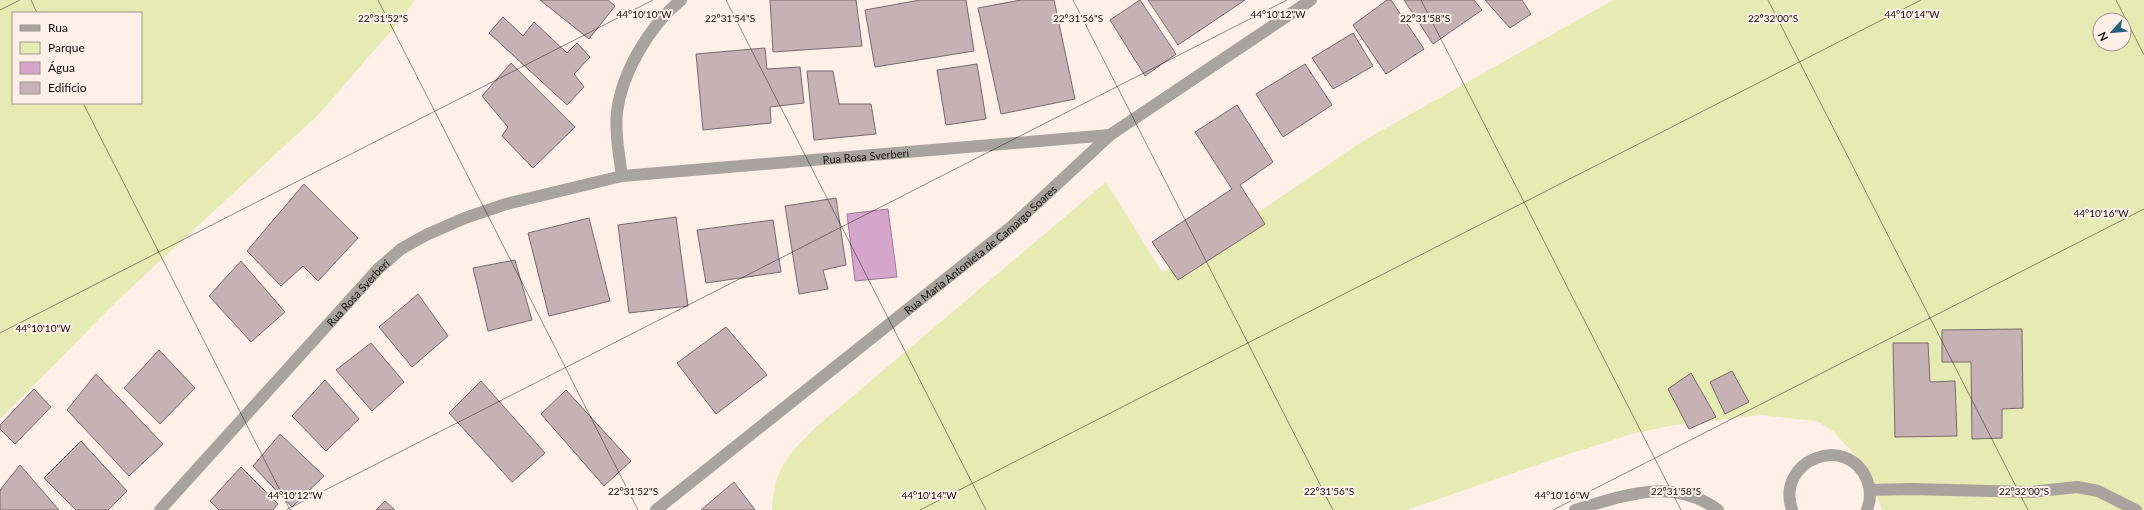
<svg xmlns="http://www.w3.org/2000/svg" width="2144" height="510" font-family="Lato,sans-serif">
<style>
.green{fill:#e6ebb3;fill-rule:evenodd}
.water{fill:#d6a5cc;stroke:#9c7892}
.building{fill:#c6b2b5;stroke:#79686b}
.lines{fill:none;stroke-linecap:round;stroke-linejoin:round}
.minor{stroke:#a8a39d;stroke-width:12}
.ticks{fill:none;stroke:#140e0c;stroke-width:1;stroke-opacity:0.45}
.labels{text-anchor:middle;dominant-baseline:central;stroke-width:4;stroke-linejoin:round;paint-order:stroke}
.street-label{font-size:11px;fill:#140e0c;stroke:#feefe9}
.ticks-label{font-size:10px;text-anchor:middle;fill:#140e0c;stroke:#feefe9;stroke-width:4;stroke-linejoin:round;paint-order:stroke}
</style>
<rect width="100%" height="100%" fill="#feefe9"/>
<g class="green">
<path d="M0 0H415L397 24 319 114 120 298 0 419ZM13 13H141V103H13Z"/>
<path d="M1613 0H2144V510H1882L1873 485 1862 463 1833 431 1817 421 1759 415 1669 426 1632 434 1563 456 1407 510H772C774 469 787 456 815 428L1106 182 1162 272 1263 209 1363 141ZM2100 20H2124V44H2100Z"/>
</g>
<polygon class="water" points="888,209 897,277 855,281 847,214"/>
<g class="building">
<polygon points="540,0 608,0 615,6 589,39"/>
<polygon points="770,0 856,0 862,46 773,52"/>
<polygon points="920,0 966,0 974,51 875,67 865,10"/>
<polygon points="1021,0 1054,0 1075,99 1001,114 978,8"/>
<polygon points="1140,0 1176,54 1145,76 1110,20"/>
<polygon points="1148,0 1245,0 1178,45"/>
<polygon points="1387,0 1391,0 1424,49 1386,74 1353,25"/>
<polygon points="1404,0 1474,0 1482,10 1433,44"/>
<polygon points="1485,0 1522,0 1531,14 1510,28"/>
<polygon points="503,17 523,36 534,22 567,53 577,43 590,57 574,74 584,87 567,105 489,33"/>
<polygon points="1353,33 1373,66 1333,89 1312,58"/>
<polygon points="765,48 767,69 800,67 804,103 770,107 771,123 703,130 696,54"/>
<polygon points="511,63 575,127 533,168 502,136 508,127 482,96"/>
<polygon points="977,64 986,119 946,125 937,70"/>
<polygon points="1305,64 1332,105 1283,137 1256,94"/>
<polygon points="807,71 833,71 839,104 871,104 876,134 814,140"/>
<polygon points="1237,105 1273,162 1240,185 1265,224 1178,280 1152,242 1232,189 1195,132"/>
<polygon points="304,184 358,238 318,281 303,266 281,286 247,251"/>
<polygon points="836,198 846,265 823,270 828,289 799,294 785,206"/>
<polygon points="676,217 688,306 629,313 618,225"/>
<polygon points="589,218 610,301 549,316 528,233"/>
<polygon points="773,220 781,272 706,283 697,230"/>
<polygon points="515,260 532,320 488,331 473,268"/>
<polygon points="241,261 285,312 251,342 209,296"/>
<polygon points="418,294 448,336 412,367 379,327"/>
<polygon points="726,327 767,375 716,414 677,363"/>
<polygon points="2022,329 2023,408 2002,409 2002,438 1972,439 1971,362 1942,362 1942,330"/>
<polygon points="371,343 404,382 372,411 336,370"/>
<polygon points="1893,343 1928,343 1930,382 1955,381 1957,436 1895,437"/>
<polygon points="159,350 195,388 160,424 124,388"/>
<polygon points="1732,371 1749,402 1725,414 1710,382"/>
<polygon points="1691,373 1716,417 1689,429 1668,389"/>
<polygon points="96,374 163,444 129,476 67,410"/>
<polygon points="325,380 359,419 326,451 292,416"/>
<polygon points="481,381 545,453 512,482 449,413"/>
<polygon points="34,389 51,407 15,444 0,429 0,425"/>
<polygon points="566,390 631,461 604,486 541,414"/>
<polygon points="280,434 324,476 292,507 253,466"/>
<polygon points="81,441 127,491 108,510 76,510 44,478"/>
<polygon points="20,465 59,510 0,510 0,490"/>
<polygon points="241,467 278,504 273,510 219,510 210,501"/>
<polygon points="734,482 755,510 701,510"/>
<polygon points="385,501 395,510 376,510"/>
</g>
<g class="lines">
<g class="minor">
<path d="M622 176C619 155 615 133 617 112 622 72 650 25 681 0"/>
<polyline points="1870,490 1911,489 2031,492 2077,487 2098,491 2136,510"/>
<path id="s1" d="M160 510 378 269 401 249 426 235 465 218 506 204 622 176 1110 135"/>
<path id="s2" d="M656 510 1011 227 1110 135 1311 0"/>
<path d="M1575 510C1623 496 1673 476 1718 510"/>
<path d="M1792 510C1775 460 1847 432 1867 480 1871 490 1871 500 1867 510"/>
</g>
</g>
<path class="ticks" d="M31 0 37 13M378 0 638 510M726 0 986 510M1073 0 1333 510M1421 0 1681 510M1768 0 2028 510M2116 0 2144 55M0 10 20 0M83 103 290 510M0 333 653 0M286 510 1287 0M920 510 1921 0M1553 510 2144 209"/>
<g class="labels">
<g class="street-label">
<text stroke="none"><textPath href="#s1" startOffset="834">Rua Rosa Sverberi</textPath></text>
<text stroke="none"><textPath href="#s2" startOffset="416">Rua Maria Antonieta de Camargo Soares</textPath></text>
<text stroke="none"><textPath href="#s1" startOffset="294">Rua Rosa Sverberi</textPath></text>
</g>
</g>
<g class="ticks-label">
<text x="644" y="18">44°10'10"W</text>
<text x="1278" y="18">44°10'12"W</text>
<text x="1912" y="18">44°10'14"W</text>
<text x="383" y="22">22°31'52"S</text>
<text x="730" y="22">22°31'54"S</text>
<text x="1078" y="22">22°31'56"S</text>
<text x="1425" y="22">22°31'58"S</text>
<text x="1773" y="22">22°32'00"S</text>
<text x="2101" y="217">44°10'16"W</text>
<text x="43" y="332">44°10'10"W</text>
<text x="633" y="495">22°31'52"S</text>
<text x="1329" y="495">22°31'56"S</text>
<text x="1676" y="495">22°31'58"S</text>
<text x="2024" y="495">22°32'00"S</text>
<text x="295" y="499">44°10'12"W</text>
<text x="929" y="499">44°10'14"W</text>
<text x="1562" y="499">44°10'16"W</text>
</g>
<rect x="12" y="12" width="130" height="92" fill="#feefe9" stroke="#a09591"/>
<rect x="20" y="25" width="20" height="6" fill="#a8a39d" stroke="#a09591"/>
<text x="48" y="32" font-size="12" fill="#140e0c">Rua</text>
<rect x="20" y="42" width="20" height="12" fill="#e6ebb3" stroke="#a09591"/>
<text x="48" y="52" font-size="12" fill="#140e0c">Parque</text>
<rect x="20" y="62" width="20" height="12" fill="#d6a5cc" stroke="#a09591"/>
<text x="48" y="72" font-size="12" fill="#140e0c">Água</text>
<rect x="20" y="82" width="20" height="12" fill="#c6b2b5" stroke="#a09591"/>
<text x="48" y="92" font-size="12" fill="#140e0c">Edifício</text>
<g transform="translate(2112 32) rotate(243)"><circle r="19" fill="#feefe9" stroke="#a09591"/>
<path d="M0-3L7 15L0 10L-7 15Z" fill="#27627a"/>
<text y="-6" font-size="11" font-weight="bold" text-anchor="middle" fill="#140e0c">N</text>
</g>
</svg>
